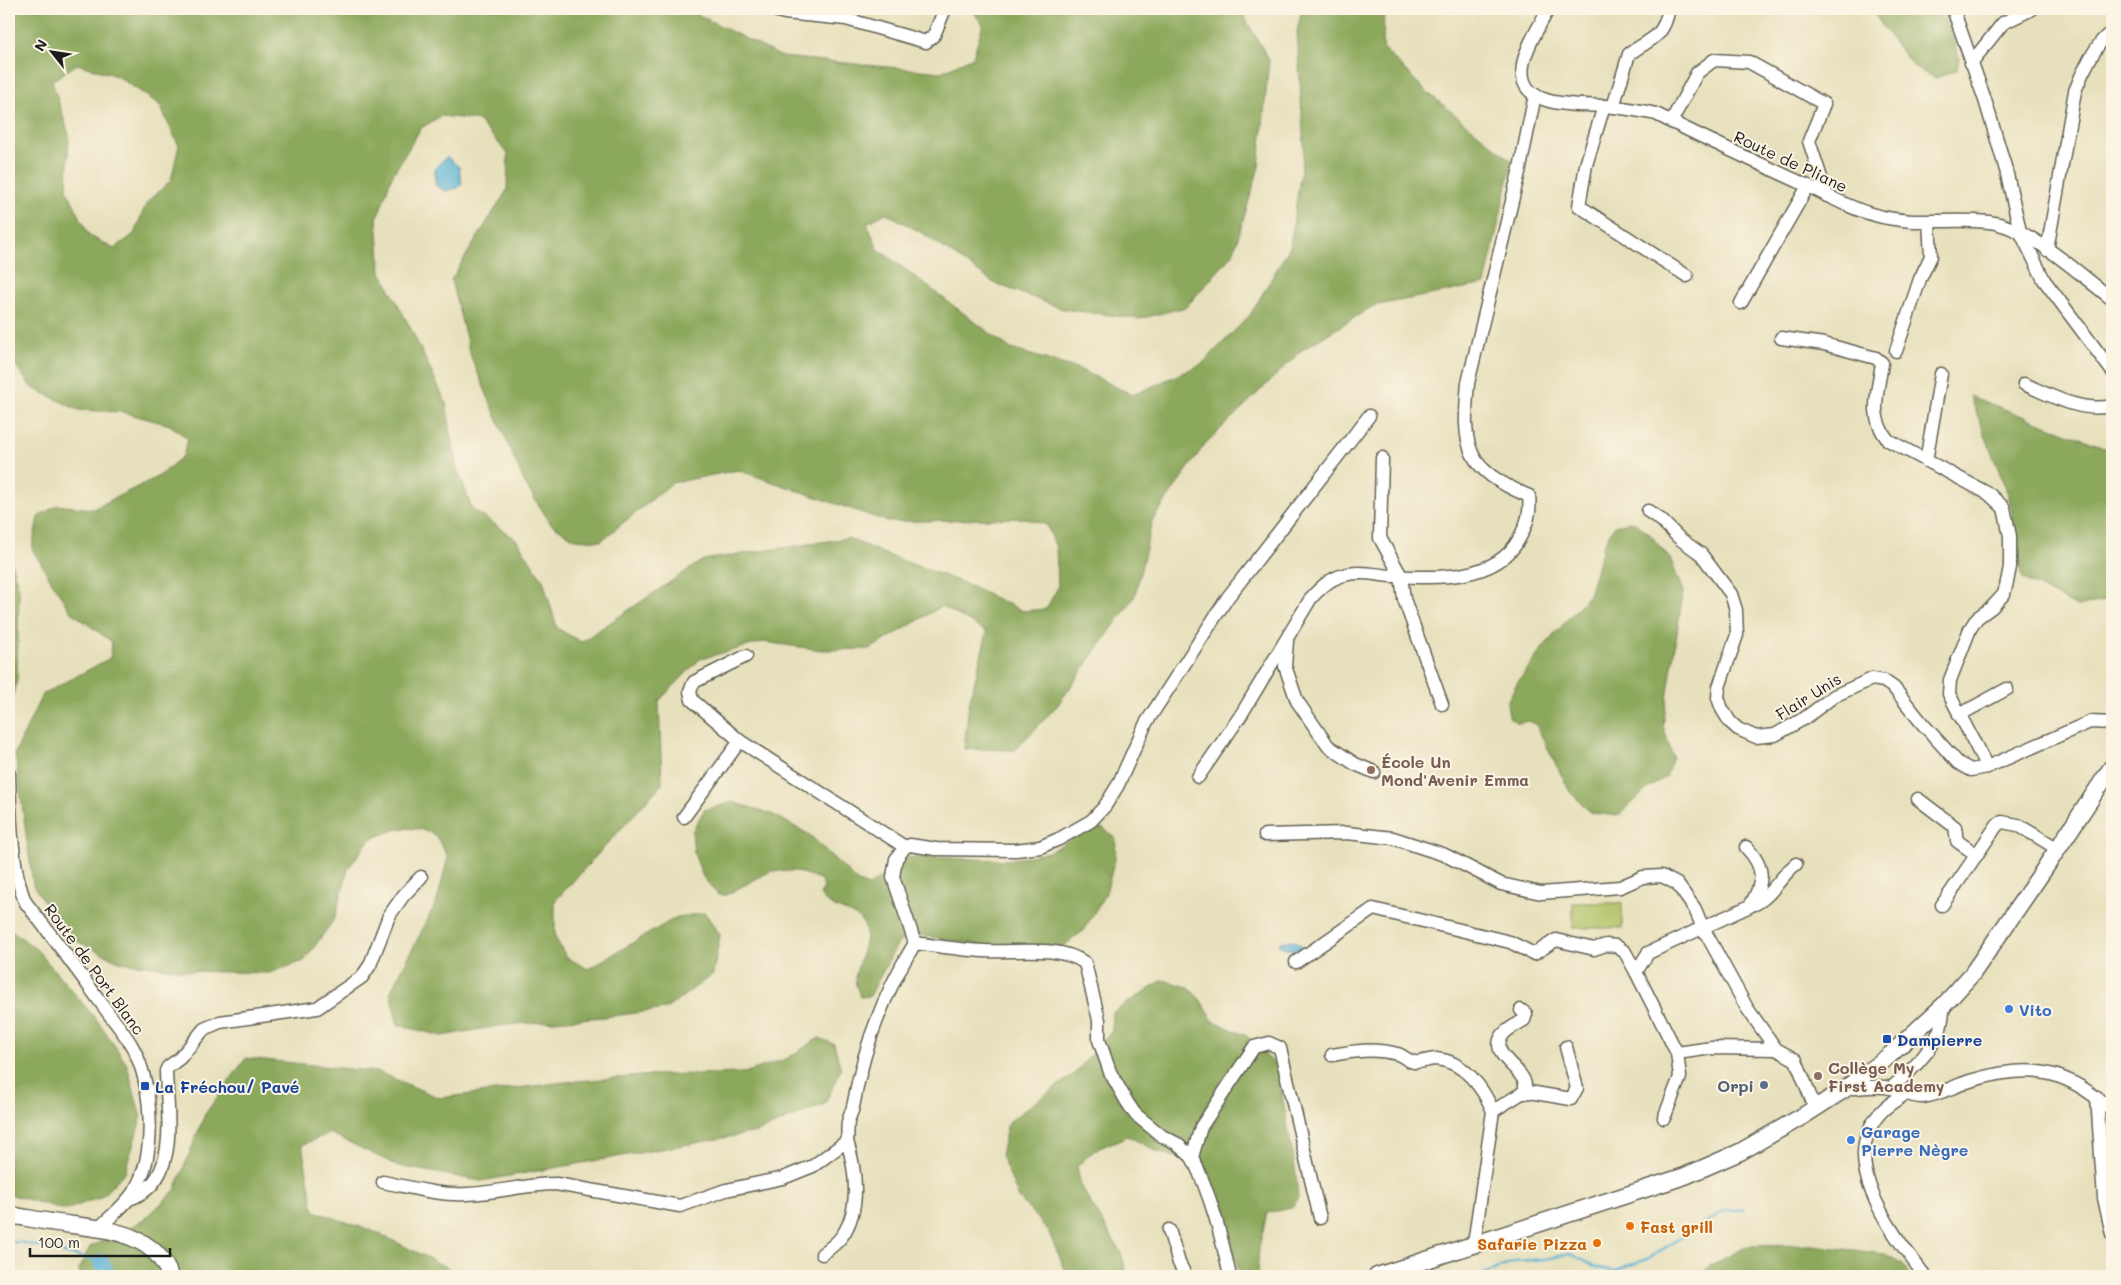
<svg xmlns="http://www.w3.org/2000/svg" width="2121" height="1285" font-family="Mali,sans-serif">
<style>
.green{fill:#b0c266;stroke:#666f41}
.forest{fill:#8ca85b;stroke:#54623c;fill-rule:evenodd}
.water{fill:#56b0d3;stroke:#396678}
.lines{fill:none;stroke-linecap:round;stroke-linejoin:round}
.stream{stroke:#56b0d3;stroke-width:2.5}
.river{stroke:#56b0d3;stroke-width:16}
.minor-casing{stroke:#636154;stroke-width:15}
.major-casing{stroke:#636154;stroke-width:19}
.minor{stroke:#fff;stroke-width:12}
.major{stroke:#fff;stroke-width:16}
.education-dot{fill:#8d6e63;stroke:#fcf5e5;stroke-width:2}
.shop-dot{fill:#3f7fe0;stroke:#fcf5e5;stroke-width:2}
.transit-dot{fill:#1a4fb4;stroke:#fcf5e5;stroke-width:2}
.service-dot{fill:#5c6f8a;stroke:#fcf5e5;stroke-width:2}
.food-dot{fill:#e8710a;stroke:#fcf5e5;stroke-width:2}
.labels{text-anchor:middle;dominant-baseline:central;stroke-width:4;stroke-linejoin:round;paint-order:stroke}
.street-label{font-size:16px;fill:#1c1c1c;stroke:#fcf5e5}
.education-label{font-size:16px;font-weight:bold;fill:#785e54;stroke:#fcf5e5;text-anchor:start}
.shop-label{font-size:16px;font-weight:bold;fill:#366cbe;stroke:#fcf5e5;text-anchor:start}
.transit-label{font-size:16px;font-weight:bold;fill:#164399;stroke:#fcf5e5;text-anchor:start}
.service-label{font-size:16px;font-weight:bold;fill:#4e5e75;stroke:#fcf5e5;text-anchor:end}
.food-label{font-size:16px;font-weight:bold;fill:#c56008;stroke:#fcf5e5;text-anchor:start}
</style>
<rect width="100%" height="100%" fill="#fcf5e5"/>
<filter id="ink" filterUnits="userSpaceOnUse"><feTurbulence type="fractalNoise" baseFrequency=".02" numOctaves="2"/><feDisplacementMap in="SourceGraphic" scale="10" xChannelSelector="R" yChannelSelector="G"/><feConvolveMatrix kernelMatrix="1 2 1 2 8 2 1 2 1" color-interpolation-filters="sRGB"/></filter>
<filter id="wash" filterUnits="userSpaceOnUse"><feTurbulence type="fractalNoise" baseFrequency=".0096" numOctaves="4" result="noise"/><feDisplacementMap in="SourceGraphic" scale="20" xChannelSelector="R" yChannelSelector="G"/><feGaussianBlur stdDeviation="1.12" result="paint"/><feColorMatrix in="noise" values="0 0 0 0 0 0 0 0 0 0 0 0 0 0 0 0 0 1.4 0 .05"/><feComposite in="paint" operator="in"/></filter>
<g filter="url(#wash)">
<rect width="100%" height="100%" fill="#e7e0bc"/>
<rect class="green" x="1573" y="903" width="49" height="25"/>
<g class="forest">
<path d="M9 9H687L782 57 941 72 973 57 983 24 970 9H1240L1269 60 1259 167 1233 254 1186 307 1139 319 1063 309 994 283 922 233 886 213 867 223 878 249 1011 349 1079 369 1133 395 1202 364 1250 315 1290 247 1304 149 1297 32 1302 9H1384L1383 48 1427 92 1512 161 1485 284 1373 306 1302 350 1205 444 1152 521 1135 596 1057 706 1015 750 964 749 969 704 987 632 942 606 870 649 822 650 763 642 700 659 659 701 662 784 555 901V937L566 957 588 969 677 917 705 913 720 935 713 974 666 1009 604 1017 504 1025 442 1036 398 1025 390 993 437 901 448 857 436 836 423 829 400 828 370 839 348 869 335 918 304 961 269 973 189 971 121 962 66 936 33 885 15 753 42 695 110 658 112 642 70 611 32 549 38 517 57 505 93 509 159 476 183 456 188 439 170 425 122 412 78 410 31 387 9 356ZM77 64 117 76 159 104 179 146 171 180 146 204 134 234 114 249 89 235 67 190 69 135 52 81ZM441 116 478 120 508 154 507 190 451 280 471 357 525 484 551 524 575 539 601 541 672 483 738 470 889 522 1024 518 1047 525 1056 548 1058 587 1046 609 1023 611 961 582 885 554 848 538 703 560 581 642 557 628 543 580 516 539 472 509 457 468 446 403 413 333 381 272 377 219 392 176 421 128Z"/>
<polygon points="1871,9 1943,9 1959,57 1957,70 1936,78 1916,69 1892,40"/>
<polygon points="1970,396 2112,450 2112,599 2077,607 2023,579 2009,497"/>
<polygon points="1632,521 1648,532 1671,560 1683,592 1663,726 1673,757 1666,777 1646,790 1618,816 1591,813 1570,792 1536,725 1529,721 1518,723 1509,717 1507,702 1517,683 1546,644 1589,595 1604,544 1614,526"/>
<polygon points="9,553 19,590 17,680 9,709"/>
<path d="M732 802 772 814 810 835 858 882 869 886 909 857 1008 860 1049 852 1089 829 1103 828 1116 839 1115 859 1106 893 1083 931 1064 946H987L920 935 899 942 894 950 870 996 860 997C859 992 855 984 855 978 857 964 871 938 864 925 857 910 829 911 820 895L824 887 820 879 796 871H771L726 895H718L703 877 694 853 692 832 704 810Z"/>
<polygon points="9,928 37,950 101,1025 127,1065 141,1118 125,1172 101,1197 65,1210 9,1194"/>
<polygon points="1163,980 1188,987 1200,999 1213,1021 1247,1036 1277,1066 1296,1174 1298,1198 1292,1208 1267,1213 1259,1248 1257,1276 1240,1276 1219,1193 1181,1159 1156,1151 1128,1136 1095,1150 1077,1166 1081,1187 1121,1252 1127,1276 1066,1276 1065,1269 1048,1231 1019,1198 1001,1155 1008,1122 1074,1074 1112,1031 1112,1013"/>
<polygon points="819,1038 834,1044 841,1069 825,1104 757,1132 481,1181 398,1166 330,1133 302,1145 314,1211 378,1233 464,1276 80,1276 79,1268 90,1247 144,1220 175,1190 205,1114 246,1058 378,1072 440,1098 565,1082 653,1075 744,1073 786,1059"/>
<polygon points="1812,1245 1885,1254 1903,1264 1910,1276 1700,1276 1711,1265 1748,1246"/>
</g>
<g class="water">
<path d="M447 157 459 167 462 184 458 188 445 191 436 186C433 169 434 167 447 157Z"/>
<polygon points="1293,940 1301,945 1300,950 1286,949 1279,945 1280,942"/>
</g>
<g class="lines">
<g class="stream">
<polyline points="9,1243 20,1242 101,1262"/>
<polyline points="1479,1276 1516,1261 1545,1259 1571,1254 1596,1267 1614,1271 1647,1259 1724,1211 1744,1209"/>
</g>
<polyline class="river" points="101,1262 108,1276"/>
</g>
</g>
<g filter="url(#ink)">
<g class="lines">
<defs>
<g id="minor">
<polyline points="770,9 785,13 846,19 926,42 934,35 945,9"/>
<path d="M1548 9C1540 26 1526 46 1523 65 1516 110 1579 104 1607 106 1623 108 1639 110 1656 114 1705 139 1756 162 1806 185 1829 196 1851 209 1875 215 1912 226 1951 218 1989 222 2030 227 2079 274 2112 299"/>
<polyline points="1953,9 1985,100 2006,170 2020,231 2044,280 2112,371"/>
<polyline points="1971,63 2003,23 2032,9"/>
<polyline points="1604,106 1586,165 1579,206 1687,276"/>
<path d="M1613 107 1629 54C1652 37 1662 40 1669 9"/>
<polyline points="1671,122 1697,73 1714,60 1749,62 1824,104 1809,141 1827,196"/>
<path d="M2047 250 2075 91C2081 75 2097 40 2112 32"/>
<polyline points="1741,303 1808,186"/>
<path d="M1781 338 1824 344 1876 358 1882 363C1878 392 1868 416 1888 440L1989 494 2004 508 2010 536V567L2007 582 2004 594 1992 607 1977 618 1970 629 1950 680 1949 694 1987 767"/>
<polyline points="1896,351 1920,279 1931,256 1929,222"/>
<path d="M2024 384C2052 396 2082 413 2112 406"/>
<polyline points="1382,458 1380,538 1401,576 1404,599 1442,704"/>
<polyline points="1926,461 1941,374"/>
<polyline points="1648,511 1661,520 1680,539 1701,554 1731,594 1736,610 1737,635 1719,687 1718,698 1722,709 1730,722 1738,729 1756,737 1775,735 1805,718 1834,696 1872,679 1884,681 1894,688 1921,722 1958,763 1971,770 1987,767 2090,722 2112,723"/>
<polyline points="1287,641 1285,666 1297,701 1328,746 1355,764 1374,772"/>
<polyline points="746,656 694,682 690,691 692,700 740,741 905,847"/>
<polyline points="1959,715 2007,689"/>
<path d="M9 774C10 810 11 872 26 903 53 937 79 972 104 1007 113 1020 125 1033 133 1048 152 1084 157 1151 136 1188 128 1203 112 1215 100 1227"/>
<path d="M1198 777 1241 715 1311 598C1322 586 1333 576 1349 574 1363 571 1377 575 1391 576 1433 578 1496 582 1519 539 1527 524 1531 513 1529 496 1465 469 1462 448 1468 383L1520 168 1535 95"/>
<polyline points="1918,799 1955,827 1957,841 1977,855"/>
<polyline points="684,817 740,741"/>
<polyline points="1265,835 1347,833 1393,838 1445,855 1501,884 1541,893 1620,887 1643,877 1662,876 1677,884 1695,909 1702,926 1747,1008 1776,1049 1796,1060 1815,1108"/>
<path d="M1755 904C1771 897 1781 875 1796 864"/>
<polyline points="1942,905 1997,825 2002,822 2018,825 2058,849"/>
<path d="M915 943C938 946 961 950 984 951 1016 953 1058 944 1085 963L1099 1020V1040L1110 1072 1127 1102 1135 1114 1162 1136 1176 1143 1192 1157"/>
<polyline points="1296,962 1373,909 1510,942 1534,954 1556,940 1594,949 1606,945 1616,946 1625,952 1636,972"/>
<path d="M1521 1010 1526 1014 1524 1020C1518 1024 1506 1029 1502 1036 1490 1055 1519 1066 1524 1081 1526 1085 1525 1089 1524 1093"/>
<polyline points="1677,1053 1712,1048 1776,1049"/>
<path d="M1332 1055C1354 1051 1374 1048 1397 1054 1403 1055 1407 1061 1414 1062 1421 1063 1429 1059 1436 1059 1464 1061 1483 1088 1493 1111"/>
<path d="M1891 1088C1909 1073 1932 1051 1940 1029 1942 1021 1943 1013 1944 1005"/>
<path d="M1845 1089C1859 1088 1876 1085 1891 1088 1902 1090 1910 1098 1923 1097 1939 1095 1954 1086 1970 1081 2030 1063 2066 1068 2112 1111"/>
<path d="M1905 1094C1898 1099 1889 1104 1883 1110 1833 1160 1894 1235 1925 1276"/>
<polyline points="2097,1097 2104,1198 2112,1234"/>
<path d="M1664 1118 1680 1077 1677 1053 1636 972 1648 953 1750 906C1764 882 1766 868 1746 847"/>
<path d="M383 1182C410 1187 439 1196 467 1194 497 1193 526 1184 556 1184L680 1206 726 1190 783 1178 813 1166 847 1141C848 1135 847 1128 848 1122 849 1117 852 1112 853 1107 863 1050 884 993 915 943L893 877 896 859 905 847 910 845 936 849 1016 850 1040 847 1059 839 1091 821 1105 806 1118 785 1146 723 1228 597 1369 416"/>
<path d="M129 1199C181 1182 167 1114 166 1071L168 1067 180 1058 204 1029 220 1022 317 1008 362 977 370 965 389 916 403 896 421 877"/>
<polyline points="1169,1230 1179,1263 1186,1276"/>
<polyline points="1474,1244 1493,1111 1522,1093 1529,1092 1571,1099 1577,1088 1566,1047"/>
<path d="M822 1254C829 1249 837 1243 842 1236 861 1209 856 1170 847 1141"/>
<path d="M1230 1276C1221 1235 1211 1195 1192 1157L1201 1127 1254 1047 1269 1043 1280 1048 1320 1218"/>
</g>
<g id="major">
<path d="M9 1215C23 1217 37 1220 51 1222 93 1229 153 1227 170 1276"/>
<polyline points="1377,1276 1685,1176 1740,1152 1803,1116 1845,1089 1890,1055 1944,1005 1972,974 2041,874 2112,767"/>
</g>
</defs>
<use href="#minor" class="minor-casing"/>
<use href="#major" class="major-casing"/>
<use href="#minor" class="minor"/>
<use href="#major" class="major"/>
</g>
</g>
<g class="education-dot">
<circle cx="1371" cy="770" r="5"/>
<circle cx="1818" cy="1076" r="5"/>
</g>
<g class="shop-dot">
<circle cx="2009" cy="1009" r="5"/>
<circle cx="1851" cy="1140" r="5"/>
</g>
<g class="transit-dot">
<rect x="1882" y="1034" width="10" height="10" rx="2.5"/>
<rect x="140" y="1081" width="10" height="10" rx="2.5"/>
</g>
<circle class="service-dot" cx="1764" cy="1085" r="5"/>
<g class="food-dot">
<circle cx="1630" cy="1226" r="5"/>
<circle cx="1597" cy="1243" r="5"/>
</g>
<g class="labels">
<g class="street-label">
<text transform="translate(1791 161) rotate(25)">Route de Pliane</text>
<text transform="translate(1808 696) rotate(-32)">Flair Unis</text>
<text transform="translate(95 969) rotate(54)">Route de Port Blanc</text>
</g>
<g class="education-label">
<text x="1381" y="761">École Un<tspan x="1381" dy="18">Mond'Avenir Emma</tspan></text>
<text x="1828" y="1067">Collège My<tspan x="1828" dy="18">First Academy</tspan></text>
</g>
<g class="shop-label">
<text x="2019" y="1009">Vito</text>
<text x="1861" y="1131">Garage<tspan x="1861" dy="18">Pierre Nègre</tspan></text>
</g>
<g class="transit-label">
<text x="1897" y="1039">Dampierre</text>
<text x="155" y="1086">La Fréchou/ Pavé</text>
</g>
<g class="service-label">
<text x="1754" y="1085">Orpi</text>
</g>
<g class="food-label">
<text x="1640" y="1226">Fast grill</text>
<text x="1587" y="1243" text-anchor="end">Safarie Pizza</text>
</g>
</g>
<rect width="2121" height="1285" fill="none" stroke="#fcf5e5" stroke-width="30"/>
<g transform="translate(52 52) rotate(300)" stroke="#fcf5e5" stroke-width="4" paint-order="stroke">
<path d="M0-4L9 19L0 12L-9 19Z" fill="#1c1c1c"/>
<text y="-8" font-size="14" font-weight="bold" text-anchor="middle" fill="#1c1c1c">N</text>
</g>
<path d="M30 1248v8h140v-8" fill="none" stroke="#1c1c1c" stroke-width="2.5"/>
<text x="38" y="1248" font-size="15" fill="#1c1c1c" stroke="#fcf5e5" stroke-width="4" paint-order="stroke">100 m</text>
</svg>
